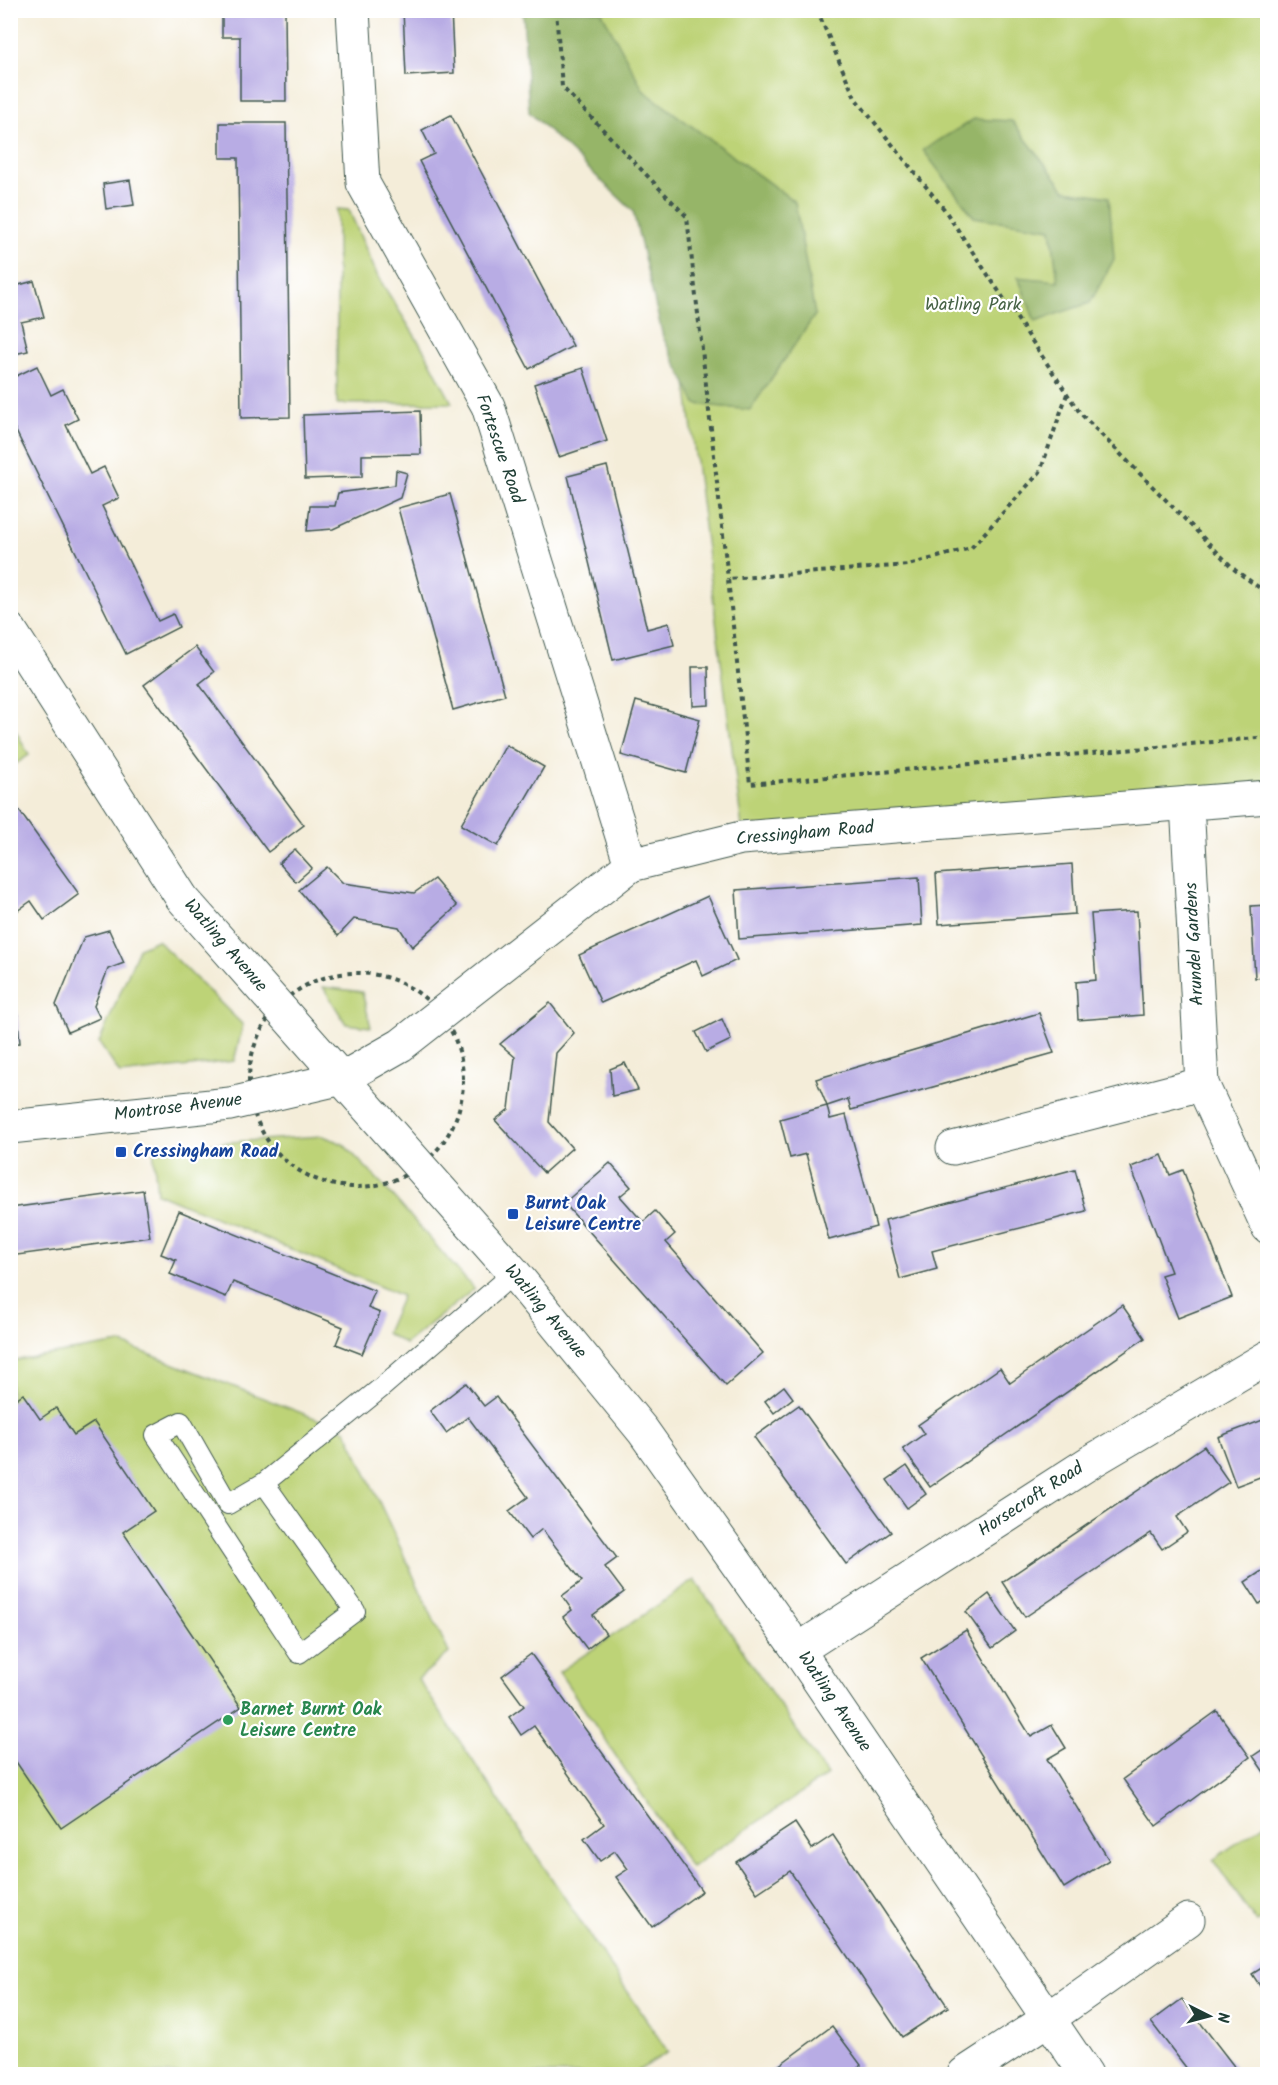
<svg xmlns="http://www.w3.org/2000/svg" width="1278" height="2085" font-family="Kalam,sans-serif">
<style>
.green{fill:#bdd377;stroke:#6e8856;stroke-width:1.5}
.forest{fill:#96b568;stroke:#5a794e;stroke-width:1.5}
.building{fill:#b8ace4}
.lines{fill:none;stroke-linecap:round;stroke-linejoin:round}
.service-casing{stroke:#3f574d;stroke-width:22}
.minor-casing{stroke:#3f574d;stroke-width:35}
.tertiary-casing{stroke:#3f574d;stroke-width:35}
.path{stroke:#3f574d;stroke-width:4;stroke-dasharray:4.5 4.5;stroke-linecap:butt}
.service{stroke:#fff;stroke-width:20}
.minor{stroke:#fff;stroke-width:33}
.tertiary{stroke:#fff;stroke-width:33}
.transit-dot{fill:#1a4fb4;stroke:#fff;stroke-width:2}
.leisure-dot{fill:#2e9e5b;stroke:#fff;stroke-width:2}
.labels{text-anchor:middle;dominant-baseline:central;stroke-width:4.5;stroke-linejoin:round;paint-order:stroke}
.park-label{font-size:18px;fill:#466245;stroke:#fff}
.street-label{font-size:18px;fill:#1f3d34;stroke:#fff}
.transit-label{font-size:18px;font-weight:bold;fill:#164399;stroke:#fff;text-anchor:start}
.leisure-label{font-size:18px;font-weight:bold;fill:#27864d;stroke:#fff;text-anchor:start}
</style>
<rect width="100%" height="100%" fill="#fff"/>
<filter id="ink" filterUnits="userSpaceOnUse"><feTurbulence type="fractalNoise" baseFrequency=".0167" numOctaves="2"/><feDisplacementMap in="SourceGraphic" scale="12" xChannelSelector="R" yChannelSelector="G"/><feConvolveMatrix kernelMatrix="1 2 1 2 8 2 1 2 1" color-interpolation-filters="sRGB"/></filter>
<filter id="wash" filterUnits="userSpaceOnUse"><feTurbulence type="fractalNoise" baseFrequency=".008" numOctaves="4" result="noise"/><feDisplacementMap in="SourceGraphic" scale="24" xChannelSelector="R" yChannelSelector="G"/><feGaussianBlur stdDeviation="1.35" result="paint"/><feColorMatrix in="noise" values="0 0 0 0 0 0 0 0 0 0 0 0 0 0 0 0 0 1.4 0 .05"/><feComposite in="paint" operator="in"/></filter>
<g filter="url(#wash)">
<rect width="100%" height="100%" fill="#f4edd9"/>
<g class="green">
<polygon points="541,11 1267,11 1267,799 743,836 664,207"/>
<polygon points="337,209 349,210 378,277 425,352 452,403 337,404"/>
<polygon points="10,720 29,755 11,767 10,767"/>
<polygon points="157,940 243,1025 234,1061 120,1074 99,1043 139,948"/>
<polygon points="323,987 362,992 371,1027 346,1024"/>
<polygon points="323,1136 343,1144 383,1185 474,1289 405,1344 386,1333 402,1296 157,1193 153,1147"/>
<polygon points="120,1343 346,1430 449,1653 418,1679 668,2052 633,2074 11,2074 11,1361"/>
<polygon points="695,1580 827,1775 691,1867 559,1672"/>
<polygon points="1265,1823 1268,1828 1267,1916 1257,1923 1213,1860"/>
</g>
<g class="forest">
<polygon points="523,11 601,11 644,91 795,202 815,315 750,410 696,404 663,337 633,211 529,112"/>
<polygon points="974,119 1012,121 1065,190 1109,197 1114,259 1090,303 1035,321 1018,277 1058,281 1051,229 974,217 923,150"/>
</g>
<g id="blocks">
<g class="building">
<polygon points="222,10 285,10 286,101 240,101 240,37 222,37"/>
<polygon points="403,10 451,10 454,73 406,76"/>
<polygon points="451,115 573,346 529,369 419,161 434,154 422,130"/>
<polygon points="220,123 286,123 290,417 241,418 238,158 220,158"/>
<polygon points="130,180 134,205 106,209 103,184"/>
<polygon points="10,270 15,286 34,281 44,317 21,322 28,351 10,355"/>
<polygon points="37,366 51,395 63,389 78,419 66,425 90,474 104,467 119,498 102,506 158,621 173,614 179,627 126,654 10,419 10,379"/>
<polygon points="583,368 607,441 559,457 534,384"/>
<polygon points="420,411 421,454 362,455 362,477 305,479 303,415"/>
<polygon points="607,466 647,629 669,623 674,645 613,660 568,476"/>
<polygon points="396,470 407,473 400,498 333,529 307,531 310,506 335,506 338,493 395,485"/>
<polygon points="450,494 505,695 453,710 398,508"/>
<polygon points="195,647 214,672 199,684 304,825 268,852 144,685"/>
<polygon points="692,667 708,667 709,705 693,706"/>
<polygon points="636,701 700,719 686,773 621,755"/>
<polygon points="506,745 544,767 498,846 461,825"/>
<polygon points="10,798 79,894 44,920 31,901 10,916"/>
<polygon points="295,849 312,868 296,882 279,863"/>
<polygon points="1072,864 1075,914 939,924 936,874"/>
<polygon points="327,867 343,883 414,893 434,879 457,906 412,947 399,927 354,919 338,936 299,890"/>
<polygon points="919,877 922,925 739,939 736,890"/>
<polygon points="708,896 737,960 703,976 696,960 601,1003 579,955"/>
<polygon points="1268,905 1268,977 1255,978 1251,906"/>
<polygon points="1137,911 1143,1015 1078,1020 1076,982 1096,980 1091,914"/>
<polygon points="109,930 124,963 108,969 94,1006 100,1018 68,1032 56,1005 84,937"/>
<polygon points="10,1000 16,1000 20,1043 10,1044"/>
<polygon points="550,1003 574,1033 556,1053 549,1122 572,1148 544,1173 495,1120 509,1109 515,1057 500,1044"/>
<polygon points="1039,1013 1054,1053 851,1110 848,1099 827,1106 816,1079"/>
<polygon points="722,1019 731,1040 706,1052 696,1032"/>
<polygon points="625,1063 638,1090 612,1096 610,1069"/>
<polygon points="827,1106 830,1119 846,1115 876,1227 829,1240 806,1154 790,1158 780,1119"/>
<polygon points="1162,1155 1170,1175 1183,1170 1232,1297 1178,1318 1161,1275 1171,1272 1131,1167"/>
<polygon points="610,1163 631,1187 620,1196 643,1222 655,1211 675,1234 666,1242 763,1353 726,1386 564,1203"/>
<polygon points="1075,1169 1086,1211 932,1251 937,1269 900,1279 885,1220"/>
<polygon points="143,1190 150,1237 10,1256 10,1208"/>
<polygon points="179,1211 375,1291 368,1308 380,1313 362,1354 336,1344 343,1327 233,1282 226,1297 170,1274 176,1260 161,1254"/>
<polygon points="1122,1305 1145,1338 930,1487 903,1449 924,1434 918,1425 1000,1368 1010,1383"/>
<polygon points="466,1383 484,1406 496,1397 617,1558 605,1567 624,1592 593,1615 606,1634 587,1649 563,1617 572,1610 562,1596 582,1581 542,1529 530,1539 509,1511 528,1497 468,1417 446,1433 430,1411"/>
<polygon points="784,1386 793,1398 774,1413 765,1401"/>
<polygon points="23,1394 40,1419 56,1408 74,1435 94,1422 154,1511 123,1532 241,1707 61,1828 10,1753 10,1403"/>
<polygon points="799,1405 891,1532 846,1564 754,1437"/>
<polygon points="1268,1418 1268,1474 1236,1486 1218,1437"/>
<polygon points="1204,1446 1229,1482 1177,1517 1187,1532 1162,1549 1151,1533 1025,1617 1002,1582"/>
<polygon points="907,1466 926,1494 907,1508 887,1480"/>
<polygon points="1268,1567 1268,1598 1259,1604 1245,1582"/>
<polygon points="989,1594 1015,1631 992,1648 966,1612"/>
<polygon points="966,1630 1031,1737 1052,1725 1066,1748 1047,1759 1109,1860 1064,1888 921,1658"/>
<polygon points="531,1654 702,1891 652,1927 616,1877 628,1869 615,1851 600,1861 584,1839 604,1824 534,1726 521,1735 509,1717 524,1706 502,1676"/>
<polygon points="1217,1711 1250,1757 1156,1826 1123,1779"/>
<polygon points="1268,1746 1268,1778 1253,1756"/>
<polygon points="795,1823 812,1849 833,1835 948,2007 902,2037 790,1871 757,1893 736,1862"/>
<polygon points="1268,1964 1268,1998 1252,1974"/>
<polygon points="1182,1999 1240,2074 1191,2074 1151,2022"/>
<polygon points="832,2026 861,2065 849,2074 772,2074 770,2072"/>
</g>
</g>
</g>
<g filter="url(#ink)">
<use href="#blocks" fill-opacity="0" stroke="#3f574d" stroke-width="1.5"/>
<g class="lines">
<defs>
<polyline id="service" points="264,1483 228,1504 181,1422 156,1435 299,1653 355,1611 264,1483 381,1388 514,1273"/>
<g id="minor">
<polyline points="353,10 363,183 488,406 631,865"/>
<polyline points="1187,803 1202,1084 1268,1227"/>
<polyline points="343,1078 401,1045 631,865 741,838 1268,797"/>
<polyline points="953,1148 1202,1084"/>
<polyline points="798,1650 1092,1461 1268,1357"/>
<polyline points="964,2074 1048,2019 1188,1920"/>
</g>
<g id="tertiary">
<polyline points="10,630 182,898 514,1273 643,1431 798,1650 1086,2074"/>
<polyline points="10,1127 230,1104 343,1078"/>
</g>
</defs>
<use href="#service" class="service-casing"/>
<use href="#minor" class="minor-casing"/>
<use href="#tertiary" class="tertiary-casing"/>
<g class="path">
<polyline points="556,10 562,87 687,217 728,579"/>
<polyline points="817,10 855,98 944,209 1080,413 1235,570 1268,594"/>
<polyline points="1067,394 1040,472 971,548 908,565 728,579 750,784 1268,737"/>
<circle cx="356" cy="1080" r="107"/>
</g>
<use href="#service" class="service"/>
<use href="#minor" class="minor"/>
<use href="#tertiary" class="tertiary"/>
</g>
</g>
<g class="transit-dot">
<rect x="115" y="1146" width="12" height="12" rx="3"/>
<rect x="507" y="1208" width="12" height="12" rx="3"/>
</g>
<circle class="leisure-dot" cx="228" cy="1720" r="6"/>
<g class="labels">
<g class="park-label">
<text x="973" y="305">Watling Park</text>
</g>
<g class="street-label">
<text transform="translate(499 449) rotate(71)">Fortescue Road</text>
<text transform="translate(805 834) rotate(-5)">Cressingham Road</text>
<text transform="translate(1195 944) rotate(-93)">Arundel Gardens</text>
<text transform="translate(225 946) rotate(49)">Watling Avenue</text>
<text transform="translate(178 1108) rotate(-7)">Montrose Avenue</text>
<text transform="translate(545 1312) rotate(50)">Watling Avenue</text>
<text transform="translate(1031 1500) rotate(-33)">Horsecroft Road</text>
<text transform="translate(834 1702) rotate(56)">Watling Avenue</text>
</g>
<g class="transit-label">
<text x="133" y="1152">Cressingham Road</text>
<text x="525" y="1204">Burnt Oak<tspan x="525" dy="21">Leisure Centre</tspan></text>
</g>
<g class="leisure-label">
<text x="240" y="1710">Barnet Burnt Oak<tspan x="240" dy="21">Leisure Centre</tspan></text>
</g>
</g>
<rect width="1278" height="2085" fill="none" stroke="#fff" stroke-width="36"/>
<g transform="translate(1209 2016) rotate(96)" stroke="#ffffff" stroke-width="4.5" paint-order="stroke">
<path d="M0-4.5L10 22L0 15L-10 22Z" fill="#1f3d34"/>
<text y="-9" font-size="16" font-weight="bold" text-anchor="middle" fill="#1f3d34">N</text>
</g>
</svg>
